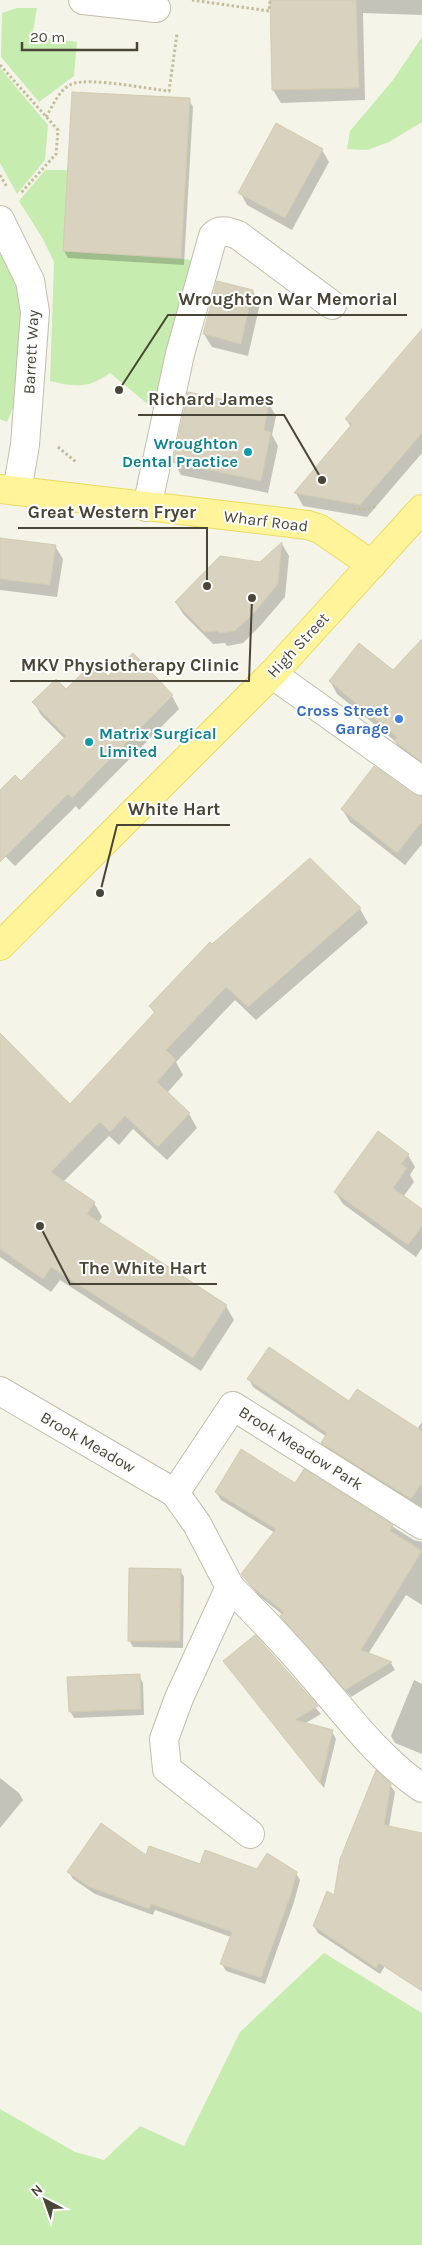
<svg xmlns="http://www.w3.org/2000/svg" width="422" height="2245" font-family="Karla,sans-serif">
<style>
.green{fill:#c6ecb0}
.shadow{fill:#0003}
.building{fill:#d8d2be;stroke:#d3ccb0}
.lines{fill:none;stroke-linecap:round;stroke-linejoin:round}
.minor-casing{stroke:#c2beab;stroke-width:30}
.major-casing{stroke:#ebdb61;stroke-width:30}
.path{stroke:#c4bd9b;stroke-width:3;stroke-dasharray:2.5 2.5;stroke-linecap:butt}
.minor{stroke:#fff;stroke-width:28}
.major{stroke:#fff499;stroke-width:28}
.culture-dot{fill:#0f9aa8;stroke:#fff;stroke-width:2}
.shop-dot{fill:#3f7fe0;stroke:#fff;stroke-width:2}
.labels{text-anchor:middle;dominant-baseline:central;stroke-width:4;stroke-linejoin:round;paint-order:stroke}
.street-label{font-size:16px;fill:#4a4637;stroke:#fff}
.culture-label{font-size:16px;font-weight:bold;fill:#0d838f;stroke:#fff;text-anchor:end}
.shop-label{font-size:16px;font-weight:bold;fill:#366cbe;stroke:#fff;text-anchor:end}
.leader{fill:none;stroke:#4a4637;stroke-width:2}
.callout-dot{fill:#4a4637;stroke:#fff;stroke-width:2}
.callout-label{font-size:18px;text-anchor:middle;font-weight:bold;fill:#4a4637;stroke:#fff;stroke-width:4;stroke-linejoin:round;paint-order:stroke}
</style>
<rect width="100%" height="100%" fill="#f5f4e9"/>
<g class="green">
<polygon points="17,8 37,8 32,36 77,42 74,76 39,102 1,57 2,13"/>
<polygon points="422,37 422,122 389,142 367,150 347,149 350,131 393,80"/>
<polygon points="0,68 48,125 45,160 17,194 0,163"/>
<path d="M45 170H68L63 251 195 260 155 410 110 373C87 389 76 387 50 381L54 262 43 239 19 201Z"/>
<polygon points="0,247 22,301 19,381 14,405 7,422 0,419"/>
<polygon points="324,1953 422,2013 422,2245 0,2245 0,2109 75,2152 104,2160 140,2126 184,2146 240,2032"/>
</g>
<g class="shadow">
<polygon points="309,0 422,0 422,15 363,13 365,100 281,103 273,90 271,19"/>
<polygon points="73,93 189,100 193,107 184,265 68,258 64,251"/>
<polygon points="322,150 329,162 292,230 247,205 240,192"/>
<polygon points="253,291 260,304 248,356 212,347 204,334"/>
<polygon points="422,341 422,453 367,517 303,506 296,493 351,427 346,419"/>
<polygon points="240,404 269,404 276,416 272,435 278,446 268,493 181,475 174,462"/>
<polygon points="0,539 55,546 63,559 57,597 0,590"/>
<polygon points="282,544 289,556 285,597 260,626 243,643 227,646 225,643 213,644 184,615 176,603 260,563"/>
<polygon points="132,655 172,696 179,709 79,810 76,806 15,866 0,851 0,792 21,782 65,739 41,715 34,702 108,678"/>
<polygon points="422,656 422,768 402,754 395,741 337,694 330,681 393,672"/>
<polygon points="412,795 422,797 422,844 405,865 350,822 342,809"/>
<polygon points="310,860 360,909 368,923 256,1020 235,1000 176,1062 183,1075 167,1093 189,1114 197,1128 167,1160 133,1129 119,1145 109,1136 63,1182 94,1203 102,1217 98,1223 226,1306 234,1320 201,1371 60,1280 51,1292 0,1257 0,1035 70,1106 155,1014 150,1006 212,946"/>
<polygon points="408,1155 415,1167 410,1175 414,1182 403,1197 422,1211 422,1248 416,1257 343,1204 335,1192"/>
<polygon points="249,1379 349,1403 417,1429 422,1422 422,1511 327,1451 323,1443 327,1437 253,1387"/>
<polygon points="304,1471 414,1540 422,1542 422,1605 406,1595 368,1654 391,1663 395,1670 351,1697 286,1624 281,1616 283,1615 258,1595 243,1574 275,1533 221,1500 216,1492 295,1484"/>
<polygon points="180,1570 184,1577 183,1648 133,1647 129,1640"/>
<polygon points="255,1637 321,1714 304,1724 332,1732 336,1739 324,1788 224,1661"/>
<polygon points="139,1676 143,1683 144,1715 74,1718 70,1711"/>
<polygon points="414,1680 422,1684 422,1754 395,1743 391,1736"/>
<polygon points="0,1778 19,1793 23,1800 0,1828"/>
<polygon points="390,1785 395,1792 389,1827 422,1835 422,1963 390,1958 380,1974 318,1933 314,1926 335,1897"/>
<polygon points="146,1857 201,1866 296,1873 300,1880 294,1902 265,1984 226,1971 222,1964 231,1937 155,1910 153,1915 95,1894 73,1879 69,1872"/>
</g>
<g class="building">
<polygon points="270,0 356,0 359,88 272,90"/>
<polygon points="72,92 190,98 181,258 63,251"/>
<polygon points="276,123 323,149 285,218 238,193"/>
<polygon points="217,281 253,290 241,344 203,334"/>
<polygon points="422,329 422,433 360,505 294,493 352,424 345,419"/>
<polygon points="188,392 239,403 240,396 269,402 264,430 271,432 261,481 173,462"/>
<polygon points="0,538 56,545 50,585 0,579"/>
<polygon points="282,542 278,584 255,612 235,631 219,633 217,631 204,632 175,602 220,556 260,562"/>
<polygon points="422,639 422,762 394,741 397,737 329,681 359,643 393,670"/>
<polygon points="133,653 173,695 72,798 68,794 0,862 0,790 15,775 21,781 66,736 32,702 56,679 66,689 94,662 108,676"/>
<polygon points="374,766 413,794 422,796 422,822 397,853 341,809"/>
<polygon points="310,858 361,908 248,1007 226,987 166,1050 176,1060 157,1082 190,1113 158,1147 125,1116 110,1132 100,1122 51,1172 95,1202 87,1214 227,1305 193,1358 51,1267 43,1279 0,1249 0,1033 70,1104 155,1012 149,1006 210,942 212,944"/>
<polygon points="378,1131 409,1154 401,1164 407,1168 393,1188 422,1209 422,1226 408,1245 334,1192"/>
<polygon points="269,1347 349,1401 357,1389 422,1431 422,1483 411,1499 321,1443 327,1433 247,1379"/>
<polygon points="241,1449 295,1483 304,1469 393,1525 390,1531 422,1551 361,1650 392,1662 345,1690 280,1616 284,1612 252,1587 241,1574 276,1529 215,1492"/>
<polygon points="129,1568 181,1569 180,1641 128,1641"/>
<polygon points="255,1635 318,1706 295,1720 333,1730 320,1783 223,1661"/>
<polygon points="140,1674 141,1709 69,1712 67,1677"/>
<polygon points="376,1770 391,1784 384,1825 422,1833 422,1991 379,1963 376,1968 313,1926 327,1891 334,1895 340,1859"/>
<polygon points="101,1823 146,1855 149,1846 200,1864 205,1850 257,1869 267,1853 297,1872 291,1894 261,1978 220,1964 232,1932 151,1904 149,1909 90,1887 67,1872"/>
</g>
<g class="lines">
<defs>
<g id="minor">
<polyline points="83,0 156,8"/>
<polyline points="0,220 30,281 35,312 25,445 17,491"/>
<path d="M147 507 180 354 213 236C220 228 229 232 238 235L332 305"/>
<polyline points="272,674 422,781"/>
<polyline points="0,1391 175,1493"/>
<path d="M230 1587C259 1616 287 1645 313 1676 347 1715 379 1759 422 1788"/>
<polyline points="250,1834 167,1769 164,1739 179,1698 230,1587 197,1524 175,1493 233,1406 422,1525"/>
</g>
<g id="major">
<polyline points="0,489 308,525 320,529 372,565"/>
<polyline points="0,946 275,671 422,509"/>
</g>
</defs>
<use href="#minor" class="minor-casing"/>
<use href="#major" class="major-casing"/>
<g class="path">
<polyline points="192,0 269,11 270,0"/>
<polyline points="0,65 58,130 56,154 20,194"/>
<path d="M46 117C53 106 59 89 72 84 90 77 148 89 169 91L177 34"/>
<polyline points="0,175 7,187"/>
<polyline points="58,447 76,462"/>
<polyline points="353,509 368,509 376,506"/>
</g>
<use href="#minor" class="minor"/>
<use href="#major" class="major"/>
</g>
<g class="culture-dot">
<circle cx="248" cy="452" r="5"/>
<circle cx="89" cy="742" r="5"/>
</g>
<circle class="shop-dot" cx="399" cy="719" r="5"/>
<g class="labels">
<g class="street-label">
<text transform="translate(31 352) rotate(-87)">Barrett Way</text>
<text transform="translate(266 521) rotate(7)">Wharf Road</text>
<text transform="translate(298 645) rotate(-47)">High Street</text>
<text transform="translate(88 1442) rotate(30)">Brook Meadow</text>
<text transform="translate(301 1448) rotate(32)">Brook Meadow Park</text>
</g>
<g class="culture-label">
<text x="238" y="443">Wroughton<tspan x="238" dy="18">Dental Practice</tspan></text>
<text x="99" y="733" text-anchor="start">Matrix Surgical<tspan x="99" dy="18">Limited</tspan></text>
</g>
<g class="shop-label">
<text x="389" y="710">Cross Street<tspan x="389" dy="18">Garage</tspan></text>
</g>
</g>
<path class="leader" d="M119 390L168 315H407M322 480L284 415H138M207 586L207 528H18M252 598L249 681H10M100 893L117 825H230M40 1226L70 1284H217"/>
<g class="callout-dot">
<circle cx="119" cy="390" r="5"/>
<circle cx="322" cy="480" r="5"/>
<circle cx="207" cy="586" r="5"/>
<circle cx="252" cy="598" r="5"/>
<circle cx="100" cy="893" r="5"/>
<circle cx="40" cy="1226" r="5"/>
</g>
<g class="callout-label">
<text x="288" y="305">Wroughton War Memorial</text>
<text x="211" y="405">Richard James</text>
<text x="112" y="518">Great Western Fryer</text>
<text x="130" y="671">MKV Physiotherapy Clinic</text>
<text x="174" y="815">White Hart</text>
<text x="143" y="1274">The White Hart</text>
</g>
<g transform="translate(45 2200) rotate(319)" stroke="#ffffff" stroke-width="4" paint-order="stroke">
<path d="M0-4L9 19L0 12L-9 19Z" fill="#4a4637"/>
<text y="-8" font-size="14" font-weight="bold" text-anchor="middle" fill="#4a4637">N</text>
</g>
<path d="M22 42v8h115v-8" fill="none" stroke="#4a4637" stroke-width="2.5"/>
<text x="30" y="42" font-size="15" fill="#4a4637" stroke="#ffffff" stroke-width="4" paint-order="stroke">20 m</text>
</svg>
